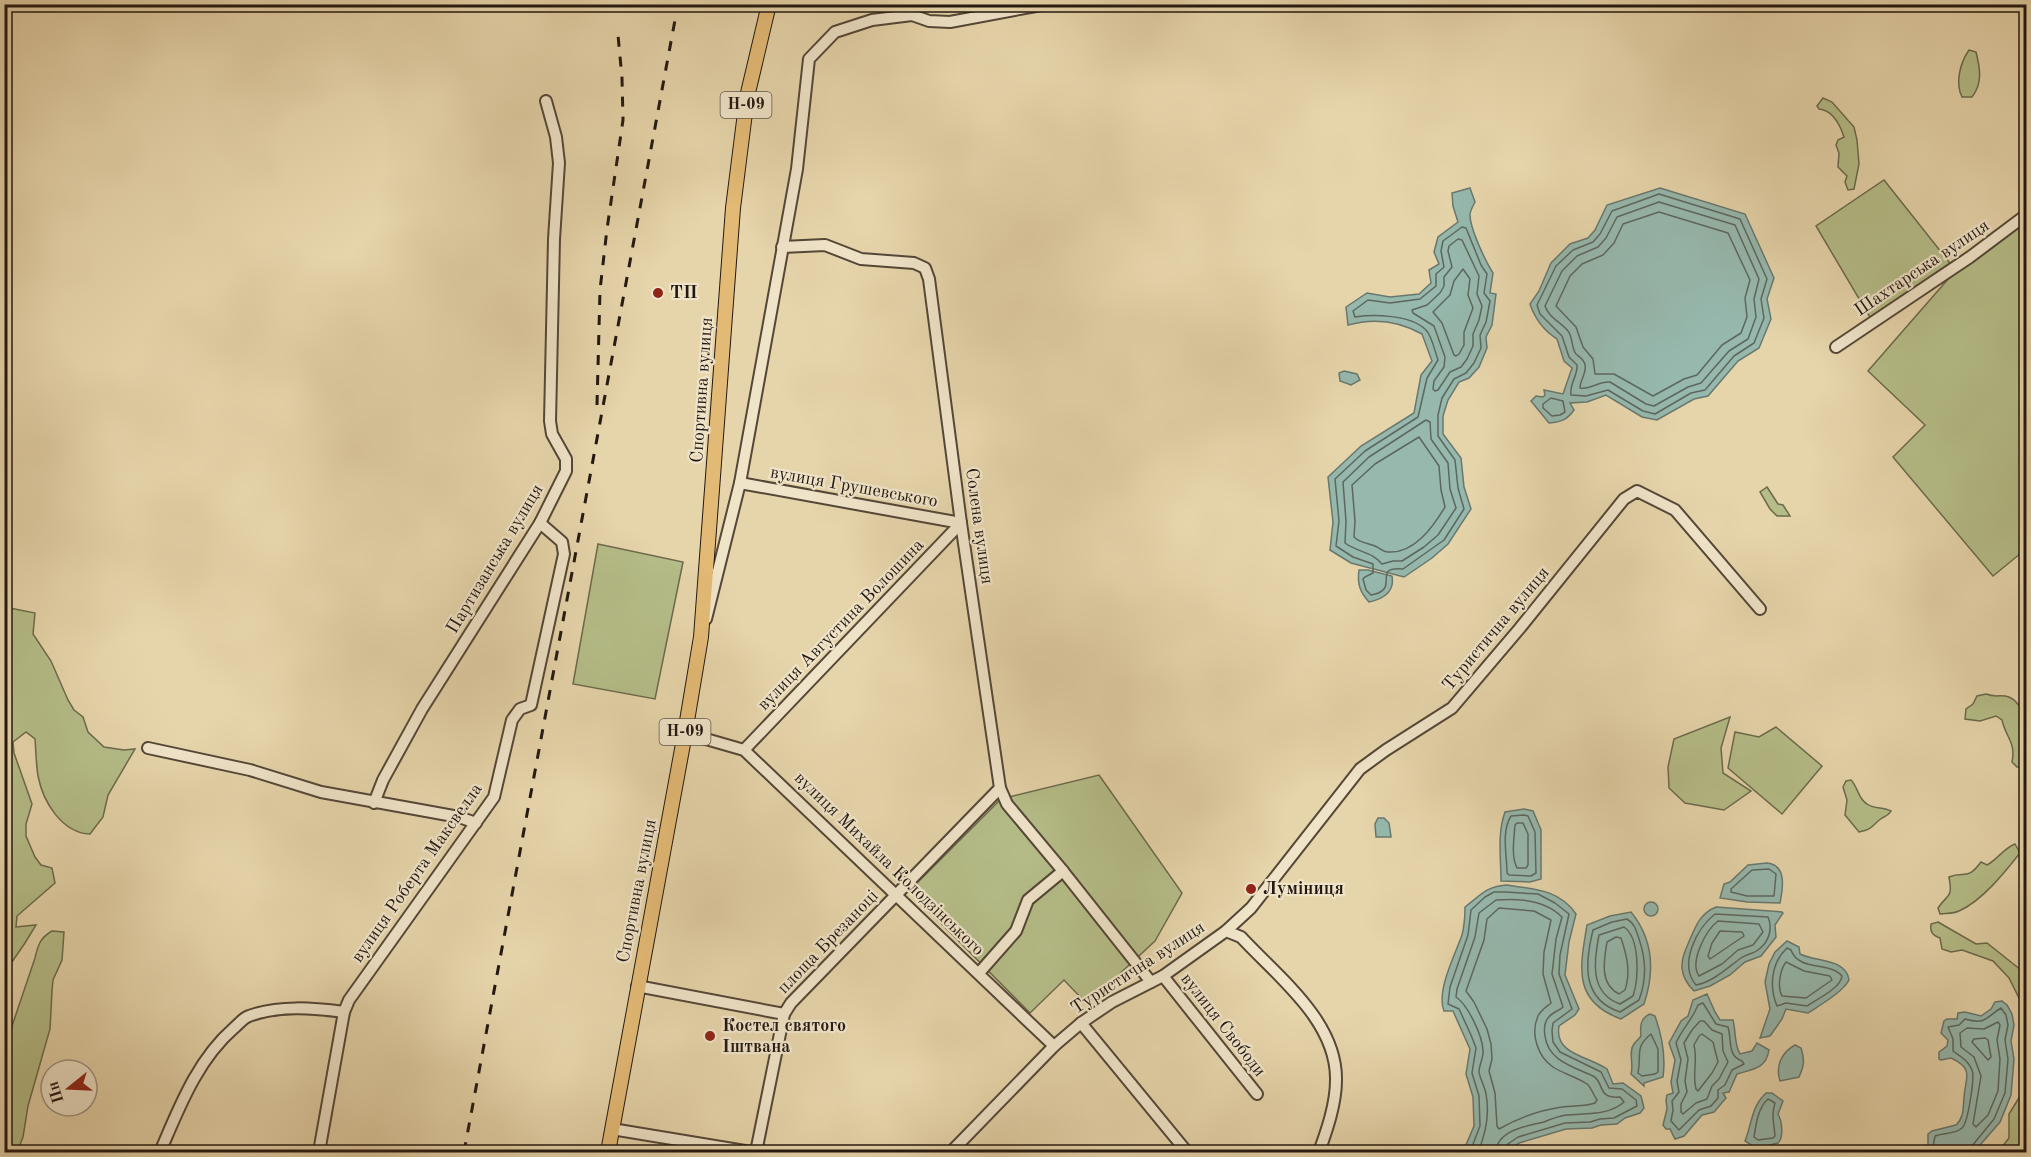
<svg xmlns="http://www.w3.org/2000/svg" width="2031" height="1157" font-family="'Old Standard TT',serif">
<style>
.green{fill:#b5bd88;stroke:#6c6a4c;stroke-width:1.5}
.water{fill:#96b8ad;stroke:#68786f;stroke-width:1.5}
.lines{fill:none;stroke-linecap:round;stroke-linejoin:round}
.shore{stroke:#5c685f;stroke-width:1.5}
.minor-casing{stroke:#544737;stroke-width:14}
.major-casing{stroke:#231811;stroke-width:16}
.minor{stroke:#efe3c8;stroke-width:10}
.major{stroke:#e3ba75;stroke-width:14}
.rail{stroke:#231811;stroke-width:3;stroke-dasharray:10 10;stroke-linecap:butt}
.poi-dot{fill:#8f2418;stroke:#efe3c8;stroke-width:2}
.labels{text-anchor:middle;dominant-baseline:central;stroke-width:4.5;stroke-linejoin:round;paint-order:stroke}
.shield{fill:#efe3c8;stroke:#605548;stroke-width:1.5}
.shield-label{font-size:16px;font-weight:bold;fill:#231811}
.street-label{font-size:18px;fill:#231811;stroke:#efe3c8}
.poi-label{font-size:18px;font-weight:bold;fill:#231811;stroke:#efe3c8;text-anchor:start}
</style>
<rect width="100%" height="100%" fill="#e6d4aa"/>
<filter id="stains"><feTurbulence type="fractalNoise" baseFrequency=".00333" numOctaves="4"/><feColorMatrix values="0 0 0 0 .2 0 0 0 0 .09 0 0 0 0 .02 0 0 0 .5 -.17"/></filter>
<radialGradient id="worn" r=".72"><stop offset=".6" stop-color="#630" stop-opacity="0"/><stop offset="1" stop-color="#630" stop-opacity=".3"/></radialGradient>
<g class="green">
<path d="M1969 50 1976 52C1980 68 1983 83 1972 97H1962C1955 83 1960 63 1969 50Z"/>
<path d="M1823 98 1832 102 1854 127 1857 140 1859 164 1854 189 1848 190 1845 182 1847 176 1838 167 1839 153 1836 145 1838 140 1844 137C1840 125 1833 110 1819 109L1817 106Z"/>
<polygon points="1884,180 1957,272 2001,241 2026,218 2026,422 2024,424 2026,427 2026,549 1993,576 1893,457 1925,425 1868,371 1949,278 1942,271 1871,319 1816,226"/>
<polygon points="1767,487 1778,504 1783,505 1790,516 1777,516 1770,509 1760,492"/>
<polygon points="598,544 683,562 655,699 573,684"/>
<path d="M5 607 35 613 33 634 51 661 68 700 74 710 83 717 88 732 104 747 124 750 135 749 108 795 103 817 90 834C62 833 43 802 38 776 36 764 36 751 35 739L26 732 13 742 14 753 32 804 26 824V836L35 857 41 865 52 868 55 883 17 916 16 927 36 925 25 943 5 972Z"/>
<path d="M1986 694C1996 698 2001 694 2009 697 2031 707 2027 746 2026 767H2017L2012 762C2016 742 2006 738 2002 720L1996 716 1980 721 1965 719 1966 709 1973 704 1977 696Z"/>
<polygon points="1730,717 1721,748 1723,773 1751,791 1724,810 1685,803 1669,788 1668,767 1674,739"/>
<polygon points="1776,727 1822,766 1782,814 1728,768 1735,732 1759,737"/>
<polygon points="1099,775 1182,893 1155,941 1087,1004 1064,980 1030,1013 909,891 1001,799"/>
<path d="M1851 780C1858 787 1858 799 1867 804 1874 809 1883 807 1891 811 1889 815 1886 816 1882 818 1872 825 1874 829 1859 832L1845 815 1847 800 1843 787 1846 781Z"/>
<path d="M2015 844 2020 853C2005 872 1982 901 1959 911 1953 914 1946 913 1940 914L1938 908C1948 893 1953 899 1949 877 1965 870 1966 882 1981 862L1987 865C1998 859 2004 848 2015 844Z"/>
<path d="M1938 922 1976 944 1987 943 2026 974V1152H1998L2009 1138V1114L2022 1093 2025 1074 2023 1055V1041L2026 1026 2025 1010 2009 978 1993 961 1962 950 1951 952 1942 949 1940 938C1932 935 1930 932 1931 924Z"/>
<path d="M52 931 64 932 62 960 53 980 52 991 50 1029 28 1106 23 1137 17 1152H5V1067L12 1026 35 958C38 945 40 938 52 931Z"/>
</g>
<g class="water">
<path d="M1470 188 1475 202C1473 206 1470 211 1470 215 1470 229 1486 262 1493 273L1490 293 1496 294 1492 325 1486 337 1487 348 1479 367 1469 378 1459 382 1448 400 1443 416V434L1461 458 1464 487 1471 509 1448 544 1432 558 1404 577 1351 563 1330 550 1333 522 1328 477 1361 446 1414 413 1421 375 1432 361 1422 334C1399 321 1373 318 1348 325L1346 307 1367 293 1390 297 1419 294 1431 283 1429 270 1439 264 1434 252 1438 237 1458 222 1453 206 1452 193Z"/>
<path d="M1660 188 1745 214 1774 278 1767 299 1771 319 1759 348 1738 361 1708 396 1694 399 1657 420 1642 417 1606 395 1587 402 1570 403 1574 410C1567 420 1561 422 1549 423L1531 401 1536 396 1543 397 1545 395 1544 390 1563 394 1572 368 1564 361 1557 339C1543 330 1535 319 1530 304L1539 291 1551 263 1570 244 1588 238 1595 230 1607 205Z"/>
<polygon points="1344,371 1357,374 1360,380 1351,385 1340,381 1339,373"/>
<path d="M1359 570H1368L1392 576C1395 592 1383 599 1369 602 1360 592 1357 584 1359 570Z"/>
<path d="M1524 809 1533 811 1541 830V879L1530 882 1501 881C1501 858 1497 834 1505 812Z"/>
<polygon points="1378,818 1384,818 1389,823 1391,837 1376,837 1375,824"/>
<path d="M1767 863C1787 865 1783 888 1780 903L1747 902 1720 898 1724 884 1730 882 1748 865Z"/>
<path d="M1506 885C1533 889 1559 889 1576 914L1569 942 1565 975 1579 1009 1575 1015 1559 1026C1554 1055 1589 1056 1607 1069L1613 1084 1623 1083 1641 1096 1644 1108 1640 1113 1625 1118 1617 1124 1601 1125 1592 1128 1566 1129 1519 1143 1507 1152H1463L1474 1126 1473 1097 1466 1074 1470 1049 1453 1011H1444C1436 991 1455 955 1462 935 1464 927 1465 916 1465 907 1481 895 1485 887 1506 885Z"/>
<circle cx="1651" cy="909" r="7"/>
<path d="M1716 907 1782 912 1783 913 1775 925 1776 937 1761 956 1745 962 1730 975 1710 986 1694 991C1678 975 1680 961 1688 944 1695 928 1699 914 1716 907Z"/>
<path d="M1631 912C1653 939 1655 971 1644 1004L1621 1019C1572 1001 1580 967 1587 925L1610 916Z"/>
<path d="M1787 941 1799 947 1800 954C1815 962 1846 958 1849 980 1843 992 1820 1005 1808 1013L1786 1009 1782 1019 1770 1036 1760 1038 1770 1009 1765 982 1769 964 1775 952Z"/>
<path d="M1707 994 1715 1012 1720 1020H1733C1736 1031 1734 1044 1740 1054L1752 1051 1757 1043 1769 1050C1766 1069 1753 1069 1737 1074L1729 1092 1723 1093 1726 1098 1714 1112 1702 1115 1684 1136 1675 1139 1670 1129H1666L1663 1125 1667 1109 1666 1100 1667 1095 1673 1093 1671 1082 1675 1060 1669 1043 1681 1021 1688 1016 1693 1000Z"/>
<path d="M2002 1001 2007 1005 2012 1014 2014 1025 2011 1041 2014 1059 2011 1095 2000 1122 1974 1152H1922L1928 1148V1134L1932 1131 1956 1125C1964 1118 1963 1108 1964 1098 1965 1078 1975 1069 1951 1058L1941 1060 1939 1059V1052L1947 1046 1948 1040 1941 1033 1944 1021 1947 1019H1957L1958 1013 1965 1012 1981 1016 1991 1009 1995 1002Z"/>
<path d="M1650 1014 1655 1016C1662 1036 1666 1056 1663 1077L1644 1083V1086L1631 1074C1634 1065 1628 1051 1634 1044 1636 1041 1639 1039 1641 1036 1640 1027 1640 1018 1650 1014Z"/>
<path d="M1795 1045 1801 1048C1805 1060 1804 1066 1799 1077L1780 1081C1775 1066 1782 1052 1795 1045Z"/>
<path d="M1766 1093H1772L1783 1101 1778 1114C1782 1121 1784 1137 1778 1143L1756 1148 1745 1141C1752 1124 1751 1107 1766 1093Z"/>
</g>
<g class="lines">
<g class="shore">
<path d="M1659 194 1740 219 1767 279 1761 299 1764 318 1754 343 1734 356 1705 390 1691 393 1655 414 1643 411 1608 390 1586 396 1571 395C1569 384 1578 376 1577 365L1569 357 1562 336 1540 314 1537 305 1556 266 1573 250 1593 242 1600 234 1612 211Z"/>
<path d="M1659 202 1735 225 1759 279 1754 299 1756 317 1748 339 1729 351 1701 383 1688 387 1654 406 1646 404 1610 382C1599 381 1590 390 1580 388 1580 380 1587 373 1585 365 1584 359 1580 358 1576 354 1571 347 1573 337 1568 331 1561 322 1549 318 1545 306L1562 271 1577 256 1598 247 1606 238 1617 217Z"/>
<polygon points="1659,212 1728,233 1750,280 1745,298 1747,317 1741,333 1722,345 1697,375 1684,379 1653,396 1614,374 1595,374 1593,359 1583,347 1576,327 1556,306 1570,276 1582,264 1603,255 1614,243 1623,224"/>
<path d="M1462 227 1466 228 1481 265 1487 274 1484 293 1490 301 1486 322 1480 335 1481 348 1474 363 1466 373 1454 379 1442 398 1438 415V436L1455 460 1458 488 1464 509 1444 540 1403 569C1370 566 1402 590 1371 595L1366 590 1363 579 1365 577 1373 573V564L1353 557 1336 546 1339 521 1335 479 1365 451 1418 417 1427 378 1438 360C1435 352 1432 335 1425 329 1410 315 1374 314 1355 317L1353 311 1368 300 1390 303 1420 299 1436 286V274L1444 267 1441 251 1443 241Z"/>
<polygon points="1458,239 1462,240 1479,276 1477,294 1482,306 1479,320 1473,334 1473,346 1467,359 1461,367 1450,372 1438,390 1435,391 1433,389 1434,381 1444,367 1445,357 1434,326 1413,313 1412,310 1427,305 1440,293 1444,286 1444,277 1452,267 1448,251 1449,246"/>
<polygon points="1463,269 1470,279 1468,295 1473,308 1464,332 1464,345 1459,354 1456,356 1454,355 1442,323 1433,312 1450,295 1454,281"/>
<polygon points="1551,398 1563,401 1565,412 1560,415 1552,416 1543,408 1543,404"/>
<path d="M1426 420 1430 422 1431 439 1448 463 1450 489 1456 508 1438 535 1424 547 1402 561H1393L1382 564C1373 552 1357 552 1345 543L1346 521 1343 482 1369 457Z"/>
<path d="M1419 437 1439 466 1441 490 1445 507C1433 527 1414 554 1388 552 1383 552 1380 548 1375 546 1367 543 1360 543 1354 537L1355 521 1352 485 1375 464Z"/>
<path d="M1524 815 1528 816 1535 832 1536 873 1531 876 1509 875 1507 873C1507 855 1501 832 1511 816Z"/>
<path d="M1517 823H1523L1528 834V865L1526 868H1517C1511 856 1514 839 1515 825Z"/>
<polygon points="1769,869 1776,874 1774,896 1747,896 1731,892 1731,889 1752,870"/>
<path d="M1499 908 1534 911 1551 920 1544 952 1543 974 1551 1003C1546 1007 1541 1010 1538 1016 1530 1034 1538 1057 1553 1067 1564 1074 1577 1077 1587 1084 1591 1087 1594 1096 1597 1100L1595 1103C1584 1107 1573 1105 1562 1107 1541 1110 1518 1118 1499 1129L1497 1126 1495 1093 1489 1071 1492 1059 1491 1044 1487 1029 1474 1002 1466 991 1484 940 1487 919Z"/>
<path d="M1715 914 1768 917C1773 929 1769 942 1758 950 1753 954 1746 954 1741 958 1727 968 1713 982 1696 985 1678 964 1697 928 1715 914Z"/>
<path d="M1627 919C1635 924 1636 930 1639 939 1646 959 1647 979 1639 1000L1620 1012C1581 999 1585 963 1593 930L1612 922Z"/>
<path d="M1718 921 1759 924 1763 932 1753 945 1738 950 1722 964 1699 976C1689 962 1706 930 1718 921Z"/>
<path d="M1624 927C1640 938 1639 978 1633 996L1620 1004C1589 993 1594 960 1599 935Z"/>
<polygon points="1720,931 1742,932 1744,936 1710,959 1708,956 1712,943"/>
<path d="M1616 937 1621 938C1627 956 1631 972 1625 990L1619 994C1599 984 1604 960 1607 942Z"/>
<path d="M1787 948 1791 950C1799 972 1829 961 1842 976 1841 988 1817 999 1807 1006L1786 1003 1777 1006C1769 987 1771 963 1787 948Z"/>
<path d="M1786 962 1804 971 1830 976 1832 980 1806 998 1782 996C1777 987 1780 970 1786 962Z"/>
<path d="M1703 1003 1716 1024 1728 1027C1732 1040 1727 1056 1742 1061L1744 1064 1732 1070 1725 1085 1718 1090V1098L1711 1106 1699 1110 1679 1130 1671 1121 1673 1110 1672 1101 1679 1092 1677 1081 1681 1060 1676 1043C1682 1029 1692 1020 1698 1005Z"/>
<polygon points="1700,1021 1704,1021 1712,1030 1722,1034 1723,1051 1728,1062 1719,1079 1712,1086 1707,1099 1696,1103 1683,1114 1681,1112 1681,1104 1687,1092 1685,1081 1688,1059 1684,1043 1692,1030"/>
<polygon points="1998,1022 2000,1025 1997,1040 2000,1059 1998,1091 1988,1115 1976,1127 1973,1124 1981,1076 1974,1057 1961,1047 1960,1033 1967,1028 1984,1029"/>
<path d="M1651 1034 1658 1049V1072L1655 1074 1642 1076 1638 1073C1642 1054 1634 1048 1651 1034Z"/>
<path d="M1702 1034 1713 1042 1718 1062 1712 1073 1698 1091 1696 1089C1692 1073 1698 1062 1694 1045L1699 1036Z"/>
<polygon points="1985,1038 1988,1040 1991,1057 1988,1060 1972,1042 1974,1039"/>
<path d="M1768 1099 1775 1103C1771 1116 1774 1122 1775 1136L1773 1138 1758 1140 1754 1137C1756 1124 1758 1108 1768 1099Z"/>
<polyline points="1470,1152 1480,1126 1479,1096 1472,1073 1476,1048 1471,1035 1459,1009 1448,1004 1450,987 1468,935 1471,910 1485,897 1494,892 1505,892 1538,894 1555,903 1569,914 1560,955 1559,974 1572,1009 1553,1023 1552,1031 1553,1042 1560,1052 1601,1072 1609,1088 1622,1089 1636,1100 1637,1106 1614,1118 1600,1119 1590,1122 1565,1123 1518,1137 1505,1146 1504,1152"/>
<path d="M1478 1152C1486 1133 1490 1115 1486 1094 1485 1087 1480 1079 1479 1072 1479 1065 1484 1057 1483 1050 1482 1035 1468 1005 1456 997L1457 989 1475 937 1479 913 1496 900C1519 898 1545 900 1562 917L1556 939 1552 974 1563 1007C1559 1011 1552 1012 1548 1018 1544 1023 1544 1030 1545 1036 1548 1061 1574 1067 1593 1076 1605 1082 1596 1099 1620 1097L1624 1102C1608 1116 1586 1113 1566 1115 1559 1116 1551 1119 1544 1122 1527 1126 1497 1130 1496 1152"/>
<path d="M1932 1152 1935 1136C1943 1133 1956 1134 1962 1128 1968 1123 1975 1077 1972 1070 1968 1060 1961 1057 1953 1051V1039L1948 1027 1959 1025 1965 1019C1986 1025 1985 1018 2001 1008L2006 1015 2008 1025 2005 1040 2008 1059 2005 1093 1994 1119 1972 1146 1971 1152"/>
</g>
<defs>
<g id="minor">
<polyline points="1836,347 1970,257 2026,215"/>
<polyline points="740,483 961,523"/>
<polyline points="706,619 740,483 797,169 809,59 835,32 872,20 912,15 929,21 950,22 1047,4"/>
<polyline points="685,733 744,750 1054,1046"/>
<polyline points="148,748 250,770 321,792 459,817 476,823"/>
<polyline points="744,750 961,523"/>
<polyline points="1000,788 1007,804 1063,871 1151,982"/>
<polyline points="374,803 383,780 422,709 540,523 566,471 566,459 552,434 550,421 554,239 559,163 556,137 546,101"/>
<path d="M1226 931 1241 937C1278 977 1337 1021 1336 1080 1336 1104 1327 1130 1319 1152"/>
<polyline points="979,973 1016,931 1028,900 1063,871"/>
<polyline points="1163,976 1257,1094"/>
<polyline points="637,986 784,1014"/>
<polyline points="1081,1023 1187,1152"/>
<polyline points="612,1129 751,1152"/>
<path d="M160 1152C179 1108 197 1060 234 1028 239 1024 243 1018 249 1016 279 1005 313 1008 344 1012"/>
<polyline points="319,1152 344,1012 349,1000 494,797 512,720 520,709 531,705 564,554 562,542 540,523"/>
<polyline points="756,1152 784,1014 791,1003 1000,788 961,523 929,279 925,268 914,263 861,259 825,245 782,247"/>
<polyline points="951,1152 1054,1046 1081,1023 1112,1002 1163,976 1226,931 1251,908 1360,769 1386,750 1452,708 1520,628 1624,499 1637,491 1675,510 1760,609"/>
</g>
<polyline id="major" points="608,1152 685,733 701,637 733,208 747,97 769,4"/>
</defs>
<use href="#minor" class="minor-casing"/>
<use href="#major" class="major-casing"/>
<use href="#minor" class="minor"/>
<use href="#major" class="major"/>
<g class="rail">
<polyline points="597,405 600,290 607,229 623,120 622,78 618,35"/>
<polyline points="464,1152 678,4"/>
</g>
</g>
<g class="poi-dot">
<circle cx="658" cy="293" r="6"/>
<circle cx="1251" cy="889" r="6"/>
<circle cx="710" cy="1036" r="6"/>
</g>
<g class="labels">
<g class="shield">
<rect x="720.5" y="92" width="51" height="26" rx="4.5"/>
<rect x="659.5" y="719" width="51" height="26" rx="4.5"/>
</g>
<g class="shield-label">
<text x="746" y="105">Н-09</text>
<text x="685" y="732">Н-09</text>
</g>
<g class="street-label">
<text transform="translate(1922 268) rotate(-34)">Шахтарська вулиця</text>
<text transform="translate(702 390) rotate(-86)">Спортивна вулиця</text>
<text transform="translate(854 487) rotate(10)">вулиця Грушевського</text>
<text transform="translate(979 526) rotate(82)">Солена вулиця</text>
<text transform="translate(495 559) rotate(-59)">Партизанська вулиця</text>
<text transform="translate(841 625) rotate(-46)">вулиця Августина Волошина</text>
<text transform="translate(1496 629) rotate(-50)">Туристична вулиця</text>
<text transform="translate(889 864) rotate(44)">вулиця Михайла Колодзінського</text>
<text transform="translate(417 873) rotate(-55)">вулиця Роберта Максвелла</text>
<text transform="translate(637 891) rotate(-79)">Спортивна вулиця</text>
<text transform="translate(828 942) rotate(-46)">площа Брезаноці</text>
<text transform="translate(1138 968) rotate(-33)">Туристична вулиця</text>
<text transform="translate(1223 1025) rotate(52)">вулиця Свободи</text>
</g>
<g class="poi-label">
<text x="670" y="293">ТП</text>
<text x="1263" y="889">Луміниця</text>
<text x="722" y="1026">Костел святого<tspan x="722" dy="21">Іштвана</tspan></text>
</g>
</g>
<rect width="2031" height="1157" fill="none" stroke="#e6d4aa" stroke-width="24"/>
<rect x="6" y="6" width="2019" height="1145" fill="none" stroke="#231811" stroke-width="3"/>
<rect x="12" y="12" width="2007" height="1133" fill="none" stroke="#231811" stroke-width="1.5"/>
<g transform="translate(69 1088) rotate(252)"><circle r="28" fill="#efe3c8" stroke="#9d927f" stroke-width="1.5"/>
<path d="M0-4.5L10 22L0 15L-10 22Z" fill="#8f2418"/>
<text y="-9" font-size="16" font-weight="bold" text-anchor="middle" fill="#231811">Пн</text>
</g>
<rect width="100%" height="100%" filter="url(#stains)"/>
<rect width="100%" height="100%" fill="url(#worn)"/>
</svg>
